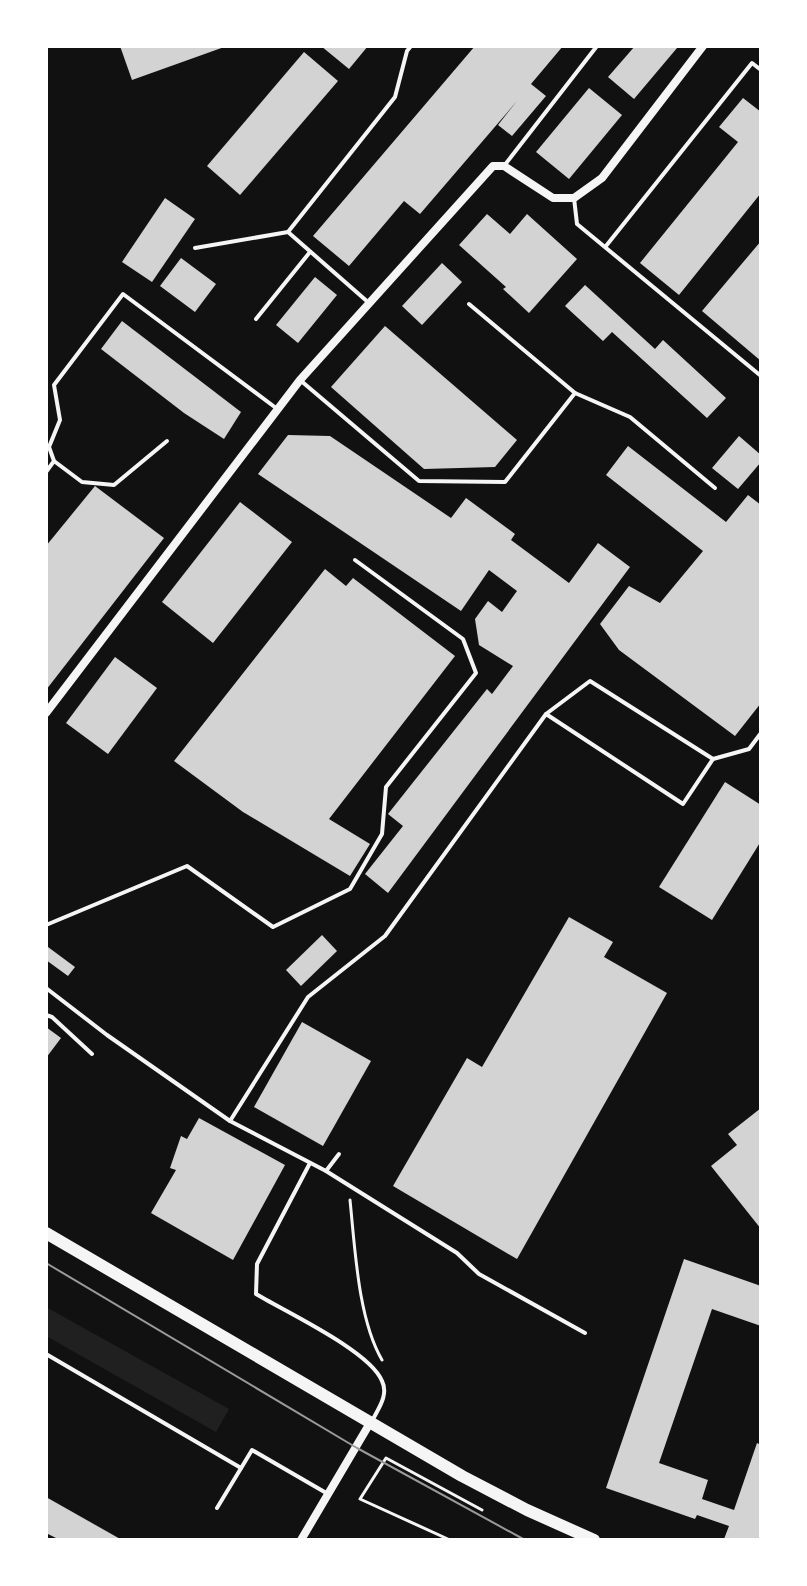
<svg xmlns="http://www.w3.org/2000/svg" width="807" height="1586" font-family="Manrope,sans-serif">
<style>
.green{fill:#202020}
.building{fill:#d3d3d3}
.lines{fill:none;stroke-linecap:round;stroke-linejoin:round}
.path{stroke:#f5f5f5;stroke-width:3}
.service{stroke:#f5f5f5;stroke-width:4}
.minor{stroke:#f5f5f5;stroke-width:8}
.primary{stroke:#f5f5f5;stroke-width:12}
.tram{stroke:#9a9a9a;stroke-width:2}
</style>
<rect width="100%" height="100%" fill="#111"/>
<polygon class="green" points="46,1307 229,1409 216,1432 46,1336"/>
<g class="building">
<polygon points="120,46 227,46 132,80"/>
<polygon points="321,46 368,46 349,69"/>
<polygon points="475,46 563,46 531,84 546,96 512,136 498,125 517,101 420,214 404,201 349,266 313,236"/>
<polygon points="635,46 677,48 634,99 608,77"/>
<polygon points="304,52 338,81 240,195 207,166"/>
<polygon points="589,88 622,115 569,179 536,152"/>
<polygon points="743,98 761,112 761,193 679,295 640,263 738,142 719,127"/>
<polygon points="165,198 195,219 152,282 122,262"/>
<polygon points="487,214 510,234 527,214 577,259 529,313 503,289 506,287 459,245"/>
<polygon points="761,241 761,361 702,311"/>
<polygon points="181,258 216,284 195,312 160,286"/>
<polygon points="442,263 462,282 422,325 402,306"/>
<polygon points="315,277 337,295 298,343 276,325"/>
<polygon points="585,285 655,349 663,340 726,398 707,418 612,332 603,341 565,306"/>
<polygon points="122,321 241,412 224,439 184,413 101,349"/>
<polygon points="385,326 517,440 495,467 424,469 331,387"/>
<polygon points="288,435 330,436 451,518 466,498 515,534 511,540 569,583 598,543 630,567 388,893 365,874 403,826 388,814 487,689 492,694 513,666 479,645 475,619 488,601 502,612 517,591 489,570 461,611 258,474"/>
<polygon points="739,436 761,455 761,462 738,489 712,468"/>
<polygon points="628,446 726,522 748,495 761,505 761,703 735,736 619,650 600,624 629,586 660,603 703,551 606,475"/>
<polygon points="95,486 164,538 46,690 46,546"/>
<polygon points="240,502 292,542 213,643 162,602"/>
<polygon points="325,569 346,586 353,578 455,656 329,819 370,844 350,876 243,812 174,761"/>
<polygon points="115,657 157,688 108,754 66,723"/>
<polygon points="725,782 761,805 761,841 712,920 659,887"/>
<polygon points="569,917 613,942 604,957 667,993 517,1259 393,1186 467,1058 482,1067"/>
<polygon points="322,935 337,951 301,986 286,970"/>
<polygon points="48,947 75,967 68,976 46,960"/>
<polygon points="302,1022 371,1061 323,1146 254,1107"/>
<polygon points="46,1027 61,1038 46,1058"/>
<polygon points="761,1108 761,1229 711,1166 737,1145 728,1134"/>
<polygon points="199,1118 285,1165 233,1260 151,1213 176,1170 170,1168 181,1136 187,1139"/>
<polygon points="684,1259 761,1286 761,1326 712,1309 659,1463 708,1480 702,1499 734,1510 757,1443 761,1445 761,1540 727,1540 724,1539 729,1526 697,1515 695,1519 606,1488"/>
<polygon points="46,1497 122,1540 60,1540 46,1533"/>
</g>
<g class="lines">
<g class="path">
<path d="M350 1200C355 1248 358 1319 382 1360"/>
<polyline points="450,1540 360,1499 386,1458 482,1510"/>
</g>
<g class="service">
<polyline points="504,166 597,46"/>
<polyline points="574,198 577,224 761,376"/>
<polyline points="288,232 395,97 407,51 411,46"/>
<polyline points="606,246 752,63 761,70"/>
<polyline points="195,248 288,232 369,303"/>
<polyline points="256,319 310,252"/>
<polyline points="300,380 419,481 505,482 575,393 469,304"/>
<polyline points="575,393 630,417 715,488"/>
<polyline points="54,461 82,482 114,485 167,441"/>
<polyline points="46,472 54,461 49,447 60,420 54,385 123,294 276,408"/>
<polyline points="546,714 590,681 713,759"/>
<polyline points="46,925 187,866 273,927 350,889 382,834 386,787 476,673 463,639 355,560"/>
<polyline points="46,988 107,1035 230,1121 326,1171 457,1253 479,1274 585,1333"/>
<polyline points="46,1015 52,1017 92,1054"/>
<polyline points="230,1121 308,997 385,936 546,714 683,804 713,759 749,749 761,733"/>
<path d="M310 1163 257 1264 256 1294C286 1312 370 1351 382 1381 389 1395 378 1409 372 1421"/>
<polyline points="326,1171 339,1154"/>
<polyline points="46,1354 241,1468"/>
<polyline points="217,1508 252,1450 328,1494"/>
</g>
<g class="minor">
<polyline points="46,713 300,380 493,166 504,166 553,198 574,198 602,178 703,46"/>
<polyline points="301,1540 370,1423"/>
</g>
<polyline class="primary" points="46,1233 462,1476 527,1510 594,1540"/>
<polyline class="tram" points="46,1263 357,1448 525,1540"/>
</g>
<rect width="807" height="1586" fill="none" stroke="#ffffff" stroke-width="96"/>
</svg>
